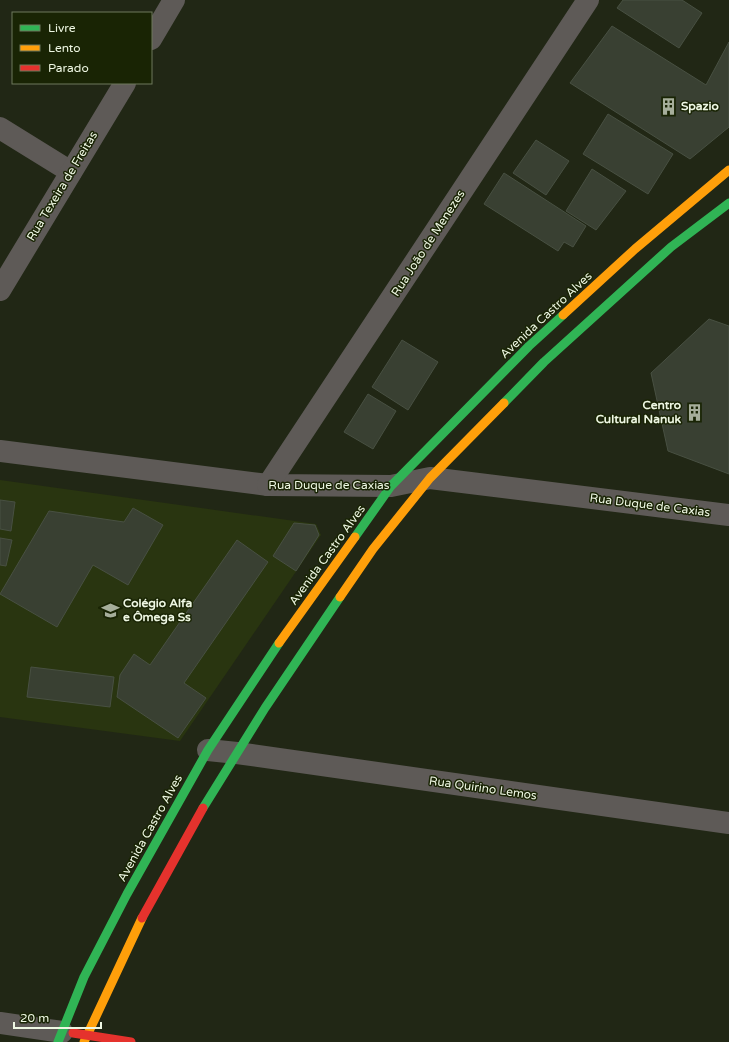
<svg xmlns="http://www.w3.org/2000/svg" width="729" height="1042" font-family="'Varela Round',sans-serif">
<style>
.built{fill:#293510}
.building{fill:#394032;stroke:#485042}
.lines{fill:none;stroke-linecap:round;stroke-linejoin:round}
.street{stroke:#5e5a57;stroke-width:22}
.fast{stroke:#30b455;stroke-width:9}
.slow{stroke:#ff9f0a;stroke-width:9}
.jam{stroke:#e5322d;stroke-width:9}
.labels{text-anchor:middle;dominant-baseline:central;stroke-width:3;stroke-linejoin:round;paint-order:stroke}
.poi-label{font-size:12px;font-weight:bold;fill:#eef7e3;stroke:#192404;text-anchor:start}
.street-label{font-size:12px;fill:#eef7e3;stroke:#192404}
</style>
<rect width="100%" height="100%" fill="#212715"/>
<polygon class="built" points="0,480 316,524 321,535 180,741 0,717"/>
<g class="building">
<polygon points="623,0 682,0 702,13 679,48 617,8"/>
<polygon points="612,26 706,85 729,42 729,127 690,159 570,83"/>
<polygon points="608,114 673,154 648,194 583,154"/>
<polygon points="536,140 569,161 546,195 513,173"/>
<polygon points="592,169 626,191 596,230 566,211"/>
<polygon points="504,173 586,226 573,247 564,242 558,251 484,204"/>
<polygon points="709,319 729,326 729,474 668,451 651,373"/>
<polygon points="402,340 438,362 408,410 372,387"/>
<polygon points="368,394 396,411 373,449 344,432"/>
<polygon points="0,500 15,502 11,531 0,529"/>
<polygon points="133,508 163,525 128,585 93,565 57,627 0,594 49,511 124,522"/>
<polygon points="294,523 315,525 319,535 296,571 273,556"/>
<polygon points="0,538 12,540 6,566 0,565"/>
<polygon points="237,540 268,562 184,683 206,698 178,738 117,697 120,675 134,654 150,665"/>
<polygon points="31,667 114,677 110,707 27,697"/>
</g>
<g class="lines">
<g class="street">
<polyline points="151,39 174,0"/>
<polyline points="0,128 71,172"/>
<polyline points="0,290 125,83"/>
<polyline points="0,451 268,485 391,486 430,478 729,515"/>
<polyline points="268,485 588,0"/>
<polyline points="208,750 237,753 729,823"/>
<polyline points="0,1023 62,1032"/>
</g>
<g class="fast">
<polyline points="504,403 544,362 671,247 729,203"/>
<polyline points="355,537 391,486 529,346 563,315"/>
<polyline points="203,808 265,708 340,597"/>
<polyline points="58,1042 84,977 127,894 208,750 279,643"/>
</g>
<g class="slow">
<polyline points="563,315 635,249 729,170"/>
<polyline points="340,597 373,549 430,478 504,403"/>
<polyline points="279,643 355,537"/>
<polyline points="84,1042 142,918"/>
</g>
<g class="jam">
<polyline points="142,918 203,808"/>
<polyline points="73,1033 131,1042"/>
</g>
</g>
<defs>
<symbol id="building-bare" viewBox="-9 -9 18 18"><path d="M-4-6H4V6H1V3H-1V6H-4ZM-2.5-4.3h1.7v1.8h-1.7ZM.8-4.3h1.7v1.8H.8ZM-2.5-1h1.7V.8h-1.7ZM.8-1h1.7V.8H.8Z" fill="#a6ae9b" stroke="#192404" stroke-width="2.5" paint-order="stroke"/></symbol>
<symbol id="school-bare" viewBox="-9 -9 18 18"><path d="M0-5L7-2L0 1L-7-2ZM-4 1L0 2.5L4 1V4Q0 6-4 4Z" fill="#a6ae9b" stroke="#192404" stroke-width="2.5" paint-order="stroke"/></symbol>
</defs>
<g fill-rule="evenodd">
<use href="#building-bare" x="656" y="94" width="25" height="25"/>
<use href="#building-bare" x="682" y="400" width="25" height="25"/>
<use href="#school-bare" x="98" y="598" width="25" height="25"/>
</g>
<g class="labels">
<g class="poi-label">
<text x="681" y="106">Spazio</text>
<text x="681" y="405" text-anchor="end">Centro<tspan x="681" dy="14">Cultural Nanuk</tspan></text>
<text x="123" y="603">Colégio Alfa<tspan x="123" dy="14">e Ômega Ss</tspan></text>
</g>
<g class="street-label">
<text transform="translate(62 186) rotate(-59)">Rua Texeira de Freitas</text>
<text transform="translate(428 243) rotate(-57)">Rua João de Menezes</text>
<text transform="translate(546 315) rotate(-43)">Avenida Castro Alves</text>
<text x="329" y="485">Rua Duque de Caxias</text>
<text transform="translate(650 505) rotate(7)">Rua Duque de Caxias</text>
<text transform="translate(327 555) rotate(-54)">Avenida Castro Alves</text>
<text transform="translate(483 788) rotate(8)">Rua Quirino Lemos</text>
<text transform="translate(150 828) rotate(-61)">Avenida Castro Alves</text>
</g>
</g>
<rect x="12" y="12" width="140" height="72" fill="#192404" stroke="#6e785d"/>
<rect x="20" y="25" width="20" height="6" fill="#30b455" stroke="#6e785d"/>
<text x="48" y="32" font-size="12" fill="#eef7e3">Livre</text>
<rect x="20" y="45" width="20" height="6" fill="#ff9f0a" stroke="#6e785d"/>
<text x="48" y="52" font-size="12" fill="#eef7e3">Lento</text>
<rect x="20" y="65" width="20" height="6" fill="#e5322d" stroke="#6e785d"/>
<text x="48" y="72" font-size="12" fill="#eef7e3">Parado</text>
<path d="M14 1022v6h87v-6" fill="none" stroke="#eef7e3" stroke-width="2"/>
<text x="20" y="1022" font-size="12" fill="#eef7e3" stroke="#192404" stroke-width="3" paint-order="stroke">20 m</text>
</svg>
